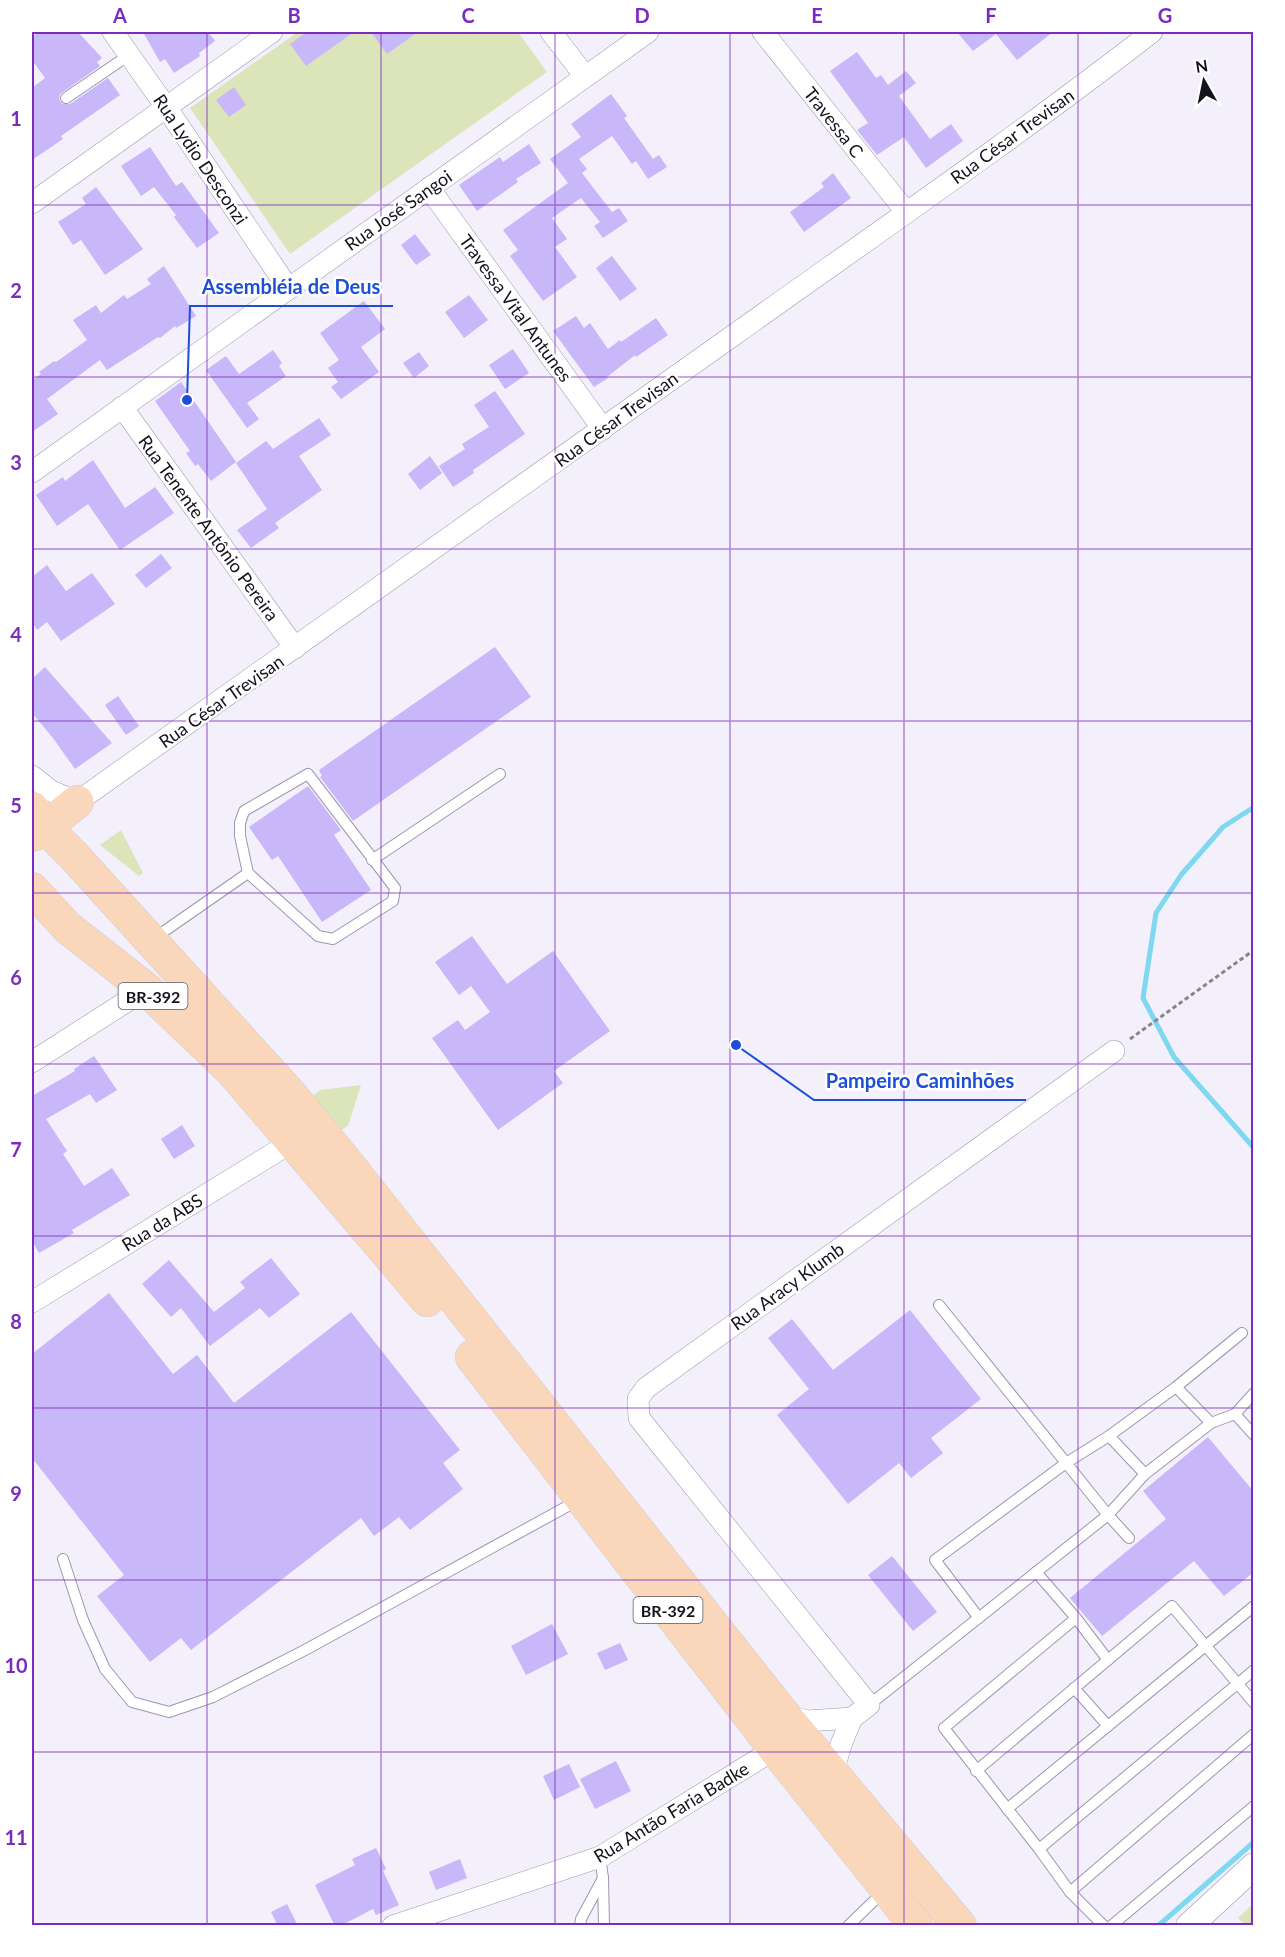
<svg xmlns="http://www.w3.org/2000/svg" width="1285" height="1957" font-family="Lato,sans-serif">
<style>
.green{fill:#dce4ba}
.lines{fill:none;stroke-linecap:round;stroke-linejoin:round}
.stream{stroke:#7ed8f0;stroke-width:5}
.building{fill:#c8b7f9}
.service-casing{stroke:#9c96b2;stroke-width:12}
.minor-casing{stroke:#9c96b2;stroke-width:22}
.tertiary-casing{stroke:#9c96b2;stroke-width:27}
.trunk-casing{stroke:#d0d0d2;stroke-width:34}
.path{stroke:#87848f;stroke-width:3;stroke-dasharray:4.5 3;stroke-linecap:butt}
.service{stroke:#fff;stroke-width:10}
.minor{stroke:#fff;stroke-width:21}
.tertiary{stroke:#fff;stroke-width:26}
.trunk{stroke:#fad6ba;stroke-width:33}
.grid{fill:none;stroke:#7b2cbf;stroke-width:1.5;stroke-opacity:0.55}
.labels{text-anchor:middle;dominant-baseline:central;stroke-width:5;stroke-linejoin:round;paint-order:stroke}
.shield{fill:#fff;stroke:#5b5960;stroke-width:1.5}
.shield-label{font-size:16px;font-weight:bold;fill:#15121c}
.street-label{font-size:18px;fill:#15121c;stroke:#fff}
.leader{fill:none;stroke:#1d4ed8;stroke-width:2}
.callout-dot{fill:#1d4ed8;stroke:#fff;stroke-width:2}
.callout-label{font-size:20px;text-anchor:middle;font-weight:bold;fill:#1d4ed8;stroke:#fff;stroke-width:5;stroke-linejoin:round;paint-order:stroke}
.neatline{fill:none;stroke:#7b2cbf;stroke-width:2}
.grid-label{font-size:20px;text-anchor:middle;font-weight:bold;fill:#7b2cbf}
</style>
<rect width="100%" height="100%" fill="#f3f0fc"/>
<g class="green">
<polygon points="298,32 518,32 547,72 290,254 190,108"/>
<polygon points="121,830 143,873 139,876 100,845"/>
<polygon points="361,1085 348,1126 339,1131 313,1096 320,1090"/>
<polygon points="1253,1904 1253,1925 1245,1925 1238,1918"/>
</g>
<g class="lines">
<g class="stream">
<polyline points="1254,807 1223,827 1181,875 1156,913 1143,998 1174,1057 1254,1148"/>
<polyline points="1158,1926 1254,1842"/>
</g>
</g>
<g class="building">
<polygon points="39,32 78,32 102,58 97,62 100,66 60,94 59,99 62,104 70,104 108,78 120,95 61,136 63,139 32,160 32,88 45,78 32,60 32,37"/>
<polygon points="143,32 208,32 215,41 199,53 200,56 174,73 165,59 160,62"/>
<polygon points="307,32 354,32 306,66 290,44"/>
<polygon points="371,32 418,32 387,54"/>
<polygon points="957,32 1053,32 1017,60 996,34 973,51"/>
<polygon points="857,52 876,78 881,75 888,85 906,71 916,83 899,96 930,139 951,124 963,141 926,168 904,137 877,155 857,130 868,123 866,120 830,71"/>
<polygon points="234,87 246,105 229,117 216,100"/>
<polygon points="611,94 627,116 624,118 653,159 659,155 667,167 648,179 636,161 632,164 612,136 579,159 587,169 582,173 612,212 619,208 628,221 603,238 594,226 600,222 581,198 552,218 567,239 555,247 577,277 543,301 510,256 518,250 503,230 568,183 550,159 581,137 571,124"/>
<polygon points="529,144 541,163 516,179 518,182 477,211 459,185 500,157 503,162"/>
<polygon points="150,147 176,186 182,182 219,233 197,248 174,217 176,215 154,187 141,196 121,166"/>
<polygon points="833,173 851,198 804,232 790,212 824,187 821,183"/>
<polygon points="96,187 143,249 105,275 81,240 73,245 58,222 86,204 82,198"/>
<polygon points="415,234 431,255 416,265 401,245"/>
<polygon points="612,256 637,289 620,301 596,268"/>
<polygon points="164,266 196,316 176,328 175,326 160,338 158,337 107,370 100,360 47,399 58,414 32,432 32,377 33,380 41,374 39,372 54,361 56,362 87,340 73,320 96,305 101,313 124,295 127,299 151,284 147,279"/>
<polygon points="469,295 488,320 464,338 445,312"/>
<polygon points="364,301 385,329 361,347 379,372 341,399 331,387 338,382 328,368 339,360 320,333"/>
<polygon points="576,316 584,328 590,323 608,349 620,340 621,342 656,318 668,335 636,357 635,355 607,377 608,378 594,387 553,331"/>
<polygon points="513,349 529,373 505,389 489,365"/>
<polygon points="273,350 282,363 279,366 286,376 247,403 259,419 247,428 206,370 226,356 239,374"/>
<polygon points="419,352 429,366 414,378 403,363"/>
<polygon points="181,382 236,462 211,481 198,464 195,466 186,453 190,451 155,401"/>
<polygon points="495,391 525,434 473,470 474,473 453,487 439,466 465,449 462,444 489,427 474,405"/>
<polygon points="319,418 331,435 299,456 322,490 275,523 279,528 251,548 237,530 267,509 236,463 266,441 273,449"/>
<polygon points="430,456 442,473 420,490 408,474"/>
<polygon points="93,460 125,508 155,487 174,513 120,550 88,504 57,526 36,495 63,477 65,481"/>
<polygon points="161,554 172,568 146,588 135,575"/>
<polygon points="47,565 66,591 92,573 115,604 61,641 47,622 37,630 32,622 32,577"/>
<polygon points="495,647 531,697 353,821 320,777 322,776 319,770"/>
<polygon points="45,667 112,743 75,769 53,738 32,713 32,679"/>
<polygon points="118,696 139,726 126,735 105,705"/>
<polygon points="308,786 341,830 334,835 371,890 322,922 278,856 272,860 249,827"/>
<polygon points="472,936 507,984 553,951 610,1031 554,1071 563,1083 498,1130 432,1038 458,1020 465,1030 490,1012 471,986 459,995 435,962"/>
<polygon points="94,1056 117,1090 96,1103 90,1094 46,1119 67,1151 63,1154 84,1186 112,1168 130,1195 72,1230 74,1233 39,1253 32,1241 32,1096 75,1071 74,1069"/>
<polygon points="182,1125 195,1146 174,1159 161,1139"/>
<polygon points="271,1258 300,1294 269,1318 260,1308 210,1346 181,1308 171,1317 142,1284 169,1260 214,1312 245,1288 240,1282"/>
<polygon points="109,1293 173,1374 197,1355 234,1403 351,1312 460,1450 443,1463 463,1489 410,1530 399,1517 374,1536 361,1518 191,1650 181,1638 150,1662 97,1596 124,1575 32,1458 32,1354"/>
<polygon points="910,1310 981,1399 931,1438 943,1453 911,1478 899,1463 848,1504 777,1415 809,1389 768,1338 792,1319 833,1370"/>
<polygon points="1208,1437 1254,1492 1254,1572 1224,1596 1194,1561 1102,1636 1070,1598 1166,1519 1143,1491"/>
<polygon points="892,1556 937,1612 913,1631 868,1575"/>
<polygon points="552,1624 568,1654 526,1675 511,1646"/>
<polygon points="620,1643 628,1660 605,1670 597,1653"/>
<polygon points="616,1761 631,1791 595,1809 580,1779"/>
<polygon points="569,1764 580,1787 554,1800 543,1776"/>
<polygon points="376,1848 386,1869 383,1871 399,1905 376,1915 373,1909 340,1926 335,1926 315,1885 355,1865 352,1859"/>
<polygon points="460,1859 467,1878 436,1890 429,1872"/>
<polygon points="287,1904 298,1926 278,1926 271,1912"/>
</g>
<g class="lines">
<defs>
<g id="service">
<polyline points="66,98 129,55"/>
<polygon points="308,774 395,888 393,901 333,939 318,936 248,873 240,836 240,823 244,811"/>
<polyline points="372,860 500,774"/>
<polyline points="153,939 248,873"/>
<polyline points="939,1305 1108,1515 1129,1538"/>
<polyline points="1176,1387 1211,1423"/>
<polyline points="1235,1414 1254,1435"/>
<polyline points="1109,1436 1145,1474"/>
<polyline points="63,1559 83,1620 105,1669 132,1702 169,1712 213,1697 305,1650 577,1501"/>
<polyline points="1036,1572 1076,1618 1108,1660"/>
<polyline points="979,1618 935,1560 1066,1463 1109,1436 1176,1387 1242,1333"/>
<polyline points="1076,1618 944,1728 1039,1849 1070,1892 1104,1926"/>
<polyline points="1074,1688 1108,1726"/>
<polyline points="869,1705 1108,1515 1145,1474 1211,1423 1235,1414 1254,1393"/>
<polyline points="976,1771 1172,1606 1254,1703"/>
<polyline points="1007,1809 1254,1606"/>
<polyline points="1039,1849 1254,1670"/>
<polyline points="600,1857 603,1878 604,1926"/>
<polyline points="1070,1892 1254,1734"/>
<polyline points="580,1926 581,1919 603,1878"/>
<polyline points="848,1926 885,1890"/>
<polyline points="1111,1926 1254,1806"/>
</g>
<g id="minor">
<polyline points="113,32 166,107 288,288"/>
<polyline points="551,32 585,76"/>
<polyline points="763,32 906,212"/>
<polyline points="429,188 603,429"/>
<polyline points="32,203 272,32"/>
<polyline points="122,407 295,648"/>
<polyline points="32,472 648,32"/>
<path d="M32 776 51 791 77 802C298 646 518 489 738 332 877 233 1018 136 1152 32"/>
<polyline points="32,1062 146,989"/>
<polyline points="32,1302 292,1142"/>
<polyline points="785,1715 807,1721 852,1718"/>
<polyline points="832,1774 842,1742 852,1718 869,1705 639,1418 638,1399 646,1388 1114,1051"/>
<polyline points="393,1926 600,1857 775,1749"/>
</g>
<polyline id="tertiary" points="1189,1926 1254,1866"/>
<g id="trunk">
<polyline points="32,808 45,827 73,855 292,1096 347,1163 784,1715 960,1926"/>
<polyline points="32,835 38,833 77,802"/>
<polyline points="32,889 68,928 146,989 232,1071 427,1300"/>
<polyline points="472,1357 775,1749 916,1926"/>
</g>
</defs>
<use href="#service" class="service-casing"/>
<use href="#minor" class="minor-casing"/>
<use href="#tertiary" class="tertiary-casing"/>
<use href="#trunk" class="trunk-casing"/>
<polyline class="path" points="1130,1039 1254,950"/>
<use href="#service" class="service"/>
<use href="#minor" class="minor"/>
<use href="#tertiary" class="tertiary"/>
<use href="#trunk" class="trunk"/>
</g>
<path class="grid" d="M207 32V1926M381 32V1926M555 32V1926M730 32V1926M904 32V1926M1078 32V1926M32 205H1254M32 377H1254M32 549H1254M32 721H1254M32 893H1254M32 1064H1254M32 1236H1254M32 1408H1254M32 1580H1254M32 1752H1254"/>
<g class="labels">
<g class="shield">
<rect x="118.5" y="983" width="69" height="26" rx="4.5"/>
<rect x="633.5" y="1597" width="69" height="26" rx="4.5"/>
</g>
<g class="shield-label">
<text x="153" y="996">BR-392</text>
<text x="668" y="1610">BR-392</text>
</g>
<g class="street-label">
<text transform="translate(834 122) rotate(52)">Travessa C</text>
<text transform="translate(1012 136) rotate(-36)">Rua César Trevisan</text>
<text transform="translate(201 159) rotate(56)">Rua Lydio Desconzi</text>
<text transform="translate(398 210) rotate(-35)">Rua José Sangoi</text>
<text transform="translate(516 308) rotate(54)">Travessa Vital Antunes</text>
<text transform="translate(616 419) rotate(-36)">Rua César Trevisan</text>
<text transform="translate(209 528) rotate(54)">Rua Tenente Antônio Pereira</text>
<text transform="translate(221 701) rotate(-35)">Rua César Trevisan</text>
<text transform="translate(162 1222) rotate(-32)">Rua da ABS</text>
<text transform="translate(787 1286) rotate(-36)">Rua Aracy Klumb</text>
<text transform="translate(671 1812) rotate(-31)">Rua Antão Faria Badke</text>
</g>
</g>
<path class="leader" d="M187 400L190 306H393M736 1045L814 1100H1026"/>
<g class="callout-dot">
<circle cx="187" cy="400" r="6"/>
<circle cx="736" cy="1045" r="6"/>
</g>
<g class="callout-label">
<text x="291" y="294">Assembléia de Deus</text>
<text x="920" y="1088">Pampeiro Caminhões</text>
</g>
<rect width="1285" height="1957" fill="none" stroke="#ffffff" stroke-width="66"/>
<g transform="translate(1204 81) rotate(351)" stroke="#ffffff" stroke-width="4.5" paint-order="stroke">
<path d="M0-4.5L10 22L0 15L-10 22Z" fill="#15121c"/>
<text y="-9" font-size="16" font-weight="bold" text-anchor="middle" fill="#15121c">N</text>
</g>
<rect x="33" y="33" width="1219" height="1891" class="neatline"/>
<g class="grid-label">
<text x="120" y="23">A</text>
<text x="294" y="23">B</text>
<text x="468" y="23">C</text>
<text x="642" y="23">D</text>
<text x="817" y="23">E</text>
<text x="991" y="23">F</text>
<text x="1165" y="23">G</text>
<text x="16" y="126">1</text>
<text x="16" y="298">2</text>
<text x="16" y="470">3</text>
<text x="16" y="642">4</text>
<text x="16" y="813">5</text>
<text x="16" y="985">6</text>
<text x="16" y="1157">7</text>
<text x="16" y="1329">8</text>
<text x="16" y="1501">9</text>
<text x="16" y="1673">10</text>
<text x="16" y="1845">11</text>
</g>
</svg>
